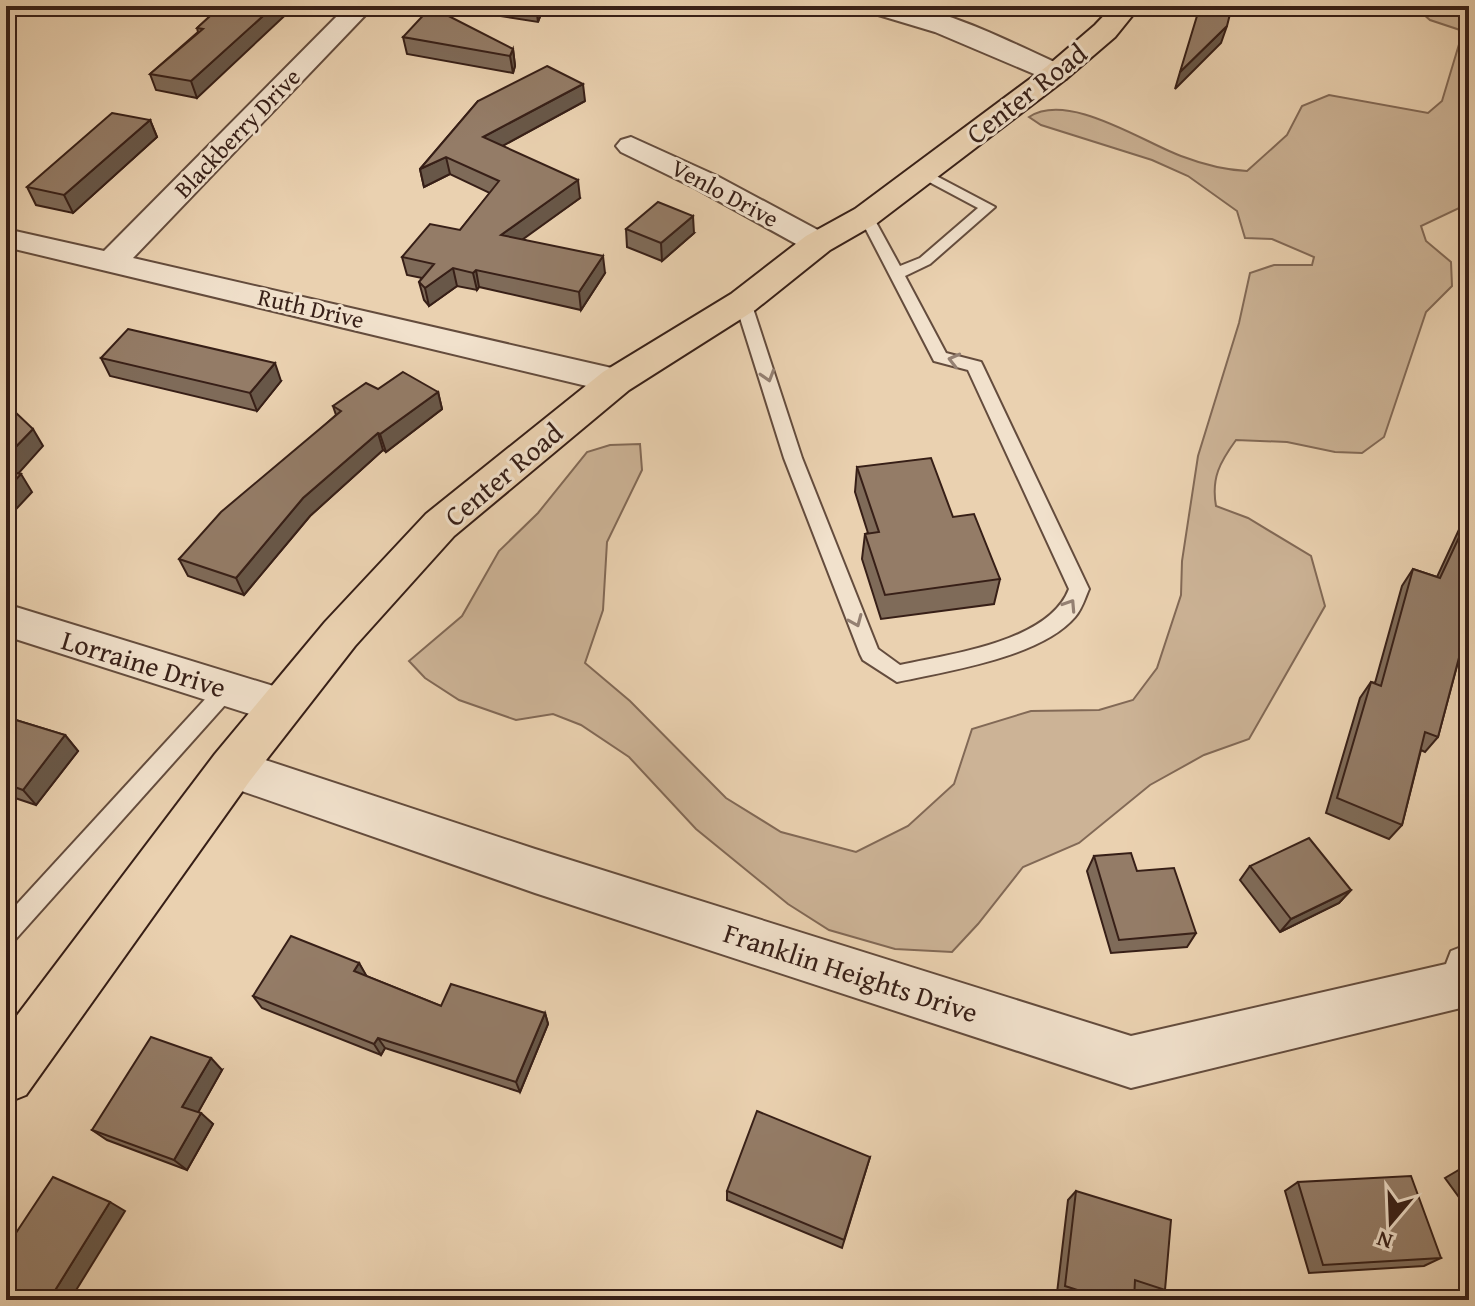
<svg xmlns="http://www.w3.org/2000/svg" width="1475" height="1306" font-family="'Gentium Book Plus',serif">
<style>
.green{fill:#ccb396;stroke:#826956;stroke-width:2}
.lines{fill:none;stroke-linecap:round;stroke-linejoin:round}
.lane-casing{stroke:#644c3d;stroke-width:4}
.street-casing{stroke:#644c3d;stroke-width:4}
.primary-casing{stroke:#371f17;stroke-width:4}
.lane{fill:#f1e1cc;fill-rule:evenodd}
.street{fill:#f1e1cc;fill-rule:evenodd}
.primary{fill:#ead1b0;fill-rule:evenodd}
.wall{fill:#7f6b59;stroke:#371f17;stroke-width:2}
.shaded-wall{fill:#685748;stroke:#371f17;stroke-width:2}
.building{fill:#947c67;stroke:#371f17;stroke-width:2}
.oneway{stroke:#948072}
.labels{text-anchor:middle;dominant-baseline:central;stroke-width:6;stroke-linejoin:round;paint-order:stroke}
.far-street-label{font-size:24px;fill:#371f17;stroke:#f1e1cc}
.street-label{font-size:28px;fill:#371f17;stroke:#f1e1cc}
</style>
<rect width="100%" height="100%" fill="#ead1b0"/>
<filter id="stains"><feTurbulence type="fractalNoise" baseFrequency=".0025" numOctaves="4"/><feColorMatrix values="0 0 0 0 .2 0 0 0 0 .09 0 0 0 0 .02 0 0 0 .5 -.17"/></filter>
<radialGradient id="worn" r=".72"><stop offset=".6" stop-color="#630" stop-opacity="0"/><stop offset="1" stop-color="#630" stop-opacity=".3"/></radialGradient>
<path class="green" d="M1414 6H1469V209L1459 208 1421 226 1426 241 1451 262 1452 286 1426 312 1384 437 1362 453 1335 452 1287 442 1236 440C1220 462 1211 478 1216 506L1248 518 1311 556 1325 606 1249 739 1204 755 1150 785 1079 843 1023 867 978 924 952 952 895 949 829 930 788 904 696 829 629 757 581 725 553 714 516 720 459 700 425 678 409 661 462 616 499 551 538 513 587 452 610 445 640 444 642 470 607 542 603 610 585 663 630 701 726 798 781 832 856 852 908 826 954 784 972 729 1031 711 1099 710 1133 700 1157 668 1181 595 1182 561 1198 456 1239 323 1250 273 1274 265H1312L1314 257 1272 239 1245 238 1237 211 1188 176 1152 160 1041 125 1029 117C1068 91 1143 142 1181 156 1202 164 1225 170 1247 171L1287 135 1302 106 1329 95 1428 113 1442 101 1463 31 1430 20Z"/>
<g class="lines">
<defs>
<g id="lane">
<path d="M923 169 995 207 930 264 905 276 946 353 981 362 983 366 1089 589C1085 598 1082 609 1075 617 1041 657 948 671 897 682L863 660 860 654 784 458 735 302 743 297 751 302 802 458 878 649 900 665C950 654 1049 642 1069 589L968 370 934 361 859 216 866 212 871 213 900 266 920 258 978 208 918 176 916 173Z"/>
<polygon points="227,681 234,683 237,689 234,695 14,941 6,944 6,916 220,683"/>
</g>
<g id="street">
<polygon points="347,6 374,6 133,258 616,369 628,373 634,381 628,389 616,393 6,247 6,229 104,251"/>
<path d="M861 6C876 6 891 4 906 6 954 12 1020 47 1066 67L1070 73 1066 79H1046L935 32 865 11Z"/>
<polygon points="631,137 717,176 829,236 834,243 829,250 818,252 807,250 695,188 621,152 616,146 621,140"/>
<polygon points="6,604 296,693 303,706 296,719 281,724 6,636"/>
<polygon points="232,749 535,849 1131,1036 1446,964 1451,951 1469,944 1469,1006 1131,1088 535,893 216,782 210,768 216,754"/>
</g>
<polygon id="primary" points="1113,6 1140,6 1115,37 1066,79 877,223 830,250 755,310 629,390 454,536 355,646 249,782 26,1095 6,1103 6,1030 215,754 325,622 426,514 603,372 731,294 806,236 855,209 1046,67 1095,25"/>
</defs>
<use href="#lane" class="lane-casing"/>
<use href="#street" class="street-casing"/>
<use href="#primary" class="primary-casing"/>
<use href="#lane" class="lane"/>
<use href="#street" class="street"/>
<use href="#primary" class="primary"/>
</g>
<g class="wall">
<polygon points="221,6 197,98 156,90 150,74 198,32 197,28"/>
<polygon points="449,6 544,6 538,22 449,8"/>
<polygon points="403,37 513,49 515,66 513,73 407,54"/>
<polygon points="478,101 585,101 502,146 580,198 522,239 605,273 581,310 479,287 477,290 457,286 429,306 424,300 419,282 422,278 407,275 402,257 460,230 490,193 450,174 424,187 420,169"/>
<polygon points="150,120 157,137 73,213 36,205 27,187"/>
<polygon points="626,229 694,233 662,261 627,247"/>
<polygon points="101,358 281,381 257,411 110,376"/>
<polygon points="378,389 438,392 442,409 386,452 383,450 310,516 244,595 188,576 179,559 336,415 333,406"/>
<polygon points="857,467 953,517 1000,579 994,604 881,619 862,559 865,534 868,533 855,492"/>
<polygon points="1469,508 1469,646 1467,652 1457,666 1438,737 1425,752 1421,750 1402,825 1389,839 1326,813 1360,698 1371,682 1375,683 1402,586 1413,569 1437,577"/>
<polygon points="6,717 65,735 78,751 36,805 6,795"/>
<polygon points="1094,856 1137,871 1196,933 1187,947 1111,953 1087,871"/>
<polygon points="1250,866 1351,890 1339,903 1280,932 1240,880"/>
<polygon points="359,963 366,976 441,1006 545,1013 548,1024 520,1092 385,1048 381,1055 262,1008 253,996"/>
<polygon points="222,1070 198,1112 213,1124 187,1170 107,1140 92,1130"/>
<polygon points="870,1157 842,1248 727,1200 727,1191"/>
<polygon points="1469,1164 1469,1211 1445,1178"/>
<polygon points="1298,1182 1441,1258 1424,1266 1309,1273 1285,1191"/>
<polygon points="1076,1191 1165,1290 1155,1297 1134,1290 1134,1300 1078,1300 1057,1293 1068,1200"/>
</g>
<g class="shaded-wall">
<polygon points="274,6 295,6 197,98 191,81"/>
<polygon points="536,6 544,6 538,22"/>
<polygon points="1227,26 1221,43 1175,89 1180,72"/>
<polygon points="513,49 515,66 513,73 510,56"/>
<polygon points="583,84 585,101 486,155 483,137"/>
<polygon points="150,120 157,137 73,213 64,195"/>
<polygon points="446,157 450,174 424,187 420,169"/>
<polygon points="578,180 580,198 504,253 501,235"/>
<polygon points="693,216 694,233 662,261 661,243"/>
<polygon points="603,256 605,273 581,310 579,292"/>
<polygon points="453,268 457,286 429,306 425,288"/>
<polygon points="476,270 479,287 477,290 473,273"/>
<polygon points="275,363 281,381 257,411 250,393"/>
<polygon points="438,392 442,409 386,452 380,434"/>
<polygon points="33,429 43,446 8,485 6,483 6,457"/>
<polygon points="378,433 383,450 310,516 244,595 236,578 303,498"/>
<polygon points="21,474 32,492 6,520 6,490"/>
<polygon points="65,735 78,751 36,805 23,790"/>
<polygon points="1351,890 1339,903 1280,932 1291,919"/>
<polygon points="359,963 366,975 362,983 354,971"/>
<polygon points="545,1013 548,1024 520,1092 516,1082"/>
<polygon points="378,1038 385,1048 381,1055 374,1044"/>
<polygon points="211,1058 222,1070 195,1118 182,1107"/>
<polygon points="201,1113 213,1124 187,1170 174,1160"/>
<polygon points="110,1202 125,1211 70,1300 49,1300"/>
</g>
<g class="building">
<polygon points="221,6 274,6 191,81 150,74 203,29 197,28"/>
<polygon points="1200,6 1232,6 1227,26 1180,72"/>
<polygon points="431,7 513,49 510,56 403,37"/>
<polygon points="547,66 583,84 483,137 578,180 501,235 603,256 579,292 476,270 473,273 453,268 425,288 419,282 434,264 402,257 430,224 460,230 499,181 446,157 420,169 478,101"/>
<polygon points="112,113 150,120 64,195 27,187"/>
<polygon points="658,202 693,216 661,243 626,229"/>
<polygon points="128,329 275,363 250,393 101,358"/>
<polygon points="403,372 438,392 380,434 378,433 303,498 236,578 179,559 221,512 341,411 333,406 366,383 378,389"/>
<polygon points="13,410 33,429 6,457 6,417"/>
<polygon points="931,458 953,517 974,514 1000,579 885,595 865,534 879,532 857,467"/>
<polygon points="6,471 21,474 6,490"/>
<polygon points="1469,516 1469,646 1467,652 1461,650 1438,737 1425,732 1402,825 1337,798 1371,682 1381,686 1413,569 1440,578"/>
<polygon points="6,717 65,735 23,790 6,784"/>
<polygon points="1309,838 1351,890 1291,919 1250,866"/>
<polygon points="1131,853 1137,871 1174,868 1196,933 1119,940 1094,856"/>
<polygon points="291,936 359,963 354,971 441,1006 451,984 545,1013 516,1082 378,1038 374,1044 253,996"/>
<polygon points="151,1037 211,1058 182,1107 201,1113 174,1160 92,1130"/>
<polygon points="757,1111 870,1157 844,1240 727,1191"/>
<polygon points="1469,1164 1469,1179 1461,1169"/>
<polygon points="1411,1176 1441,1258 1323,1265 1298,1182"/>
<polygon points="53,1177 110,1202 49,1300 22,1300 6,1293 6,1248"/>
<polygon points="1076,1191 1171,1220 1165,1290 1135,1280 1134,1300 1108,1300 1065,1286"/>
</g>
<defs><path id="oneway-chevron" d="M-2-3.5L2.5 0L-2 3.5" fill="none" stroke-width="1.6" stroke-linecap="round" stroke-linejoin="round" transform="scale(2)"/></defs>
<g class="oneway">
<use href="#oneway-chevron" transform="translate(954 360) rotate(-166)"/>
<use href="#oneway-chevron" transform="translate(768 376) rotate(73)"/>
<use href="#oneway-chevron" transform="translate(1070 605) rotate(-57)"/>
<use href="#oneway-chevron" transform="translate(856 621) rotate(67)"/>
</g>
<g class="labels">
<g class="far-street-label">
<text transform="translate(237 133) rotate(-46)">Blackberry Drive</text>
<text transform="translate(725 193) rotate(28)">Venlo Drive</text>
<text transform="translate(311 308) rotate(13)">Ruth Drive</text>
</g>
<g class="street-label">
<text transform="translate(1026 93) rotate(-38)">Center Road</text>
<text transform="translate(503 474) rotate(-40)">Center Road</text>
<text transform="translate(144 663) rotate(17)">Lorraine Drive</text>
<text transform="translate(851 972) rotate(18)">Franklin Heights Drive</text>
</g>
</g>
<rect width="1475" height="1306" fill="none" stroke="#ead1b0" stroke-width="32"/>
<rect x="8" y="8" width="1459" height="1290" fill="none" stroke="#371f17" stroke-width="4"/>
<rect x="16" y="16" width="1443" height="1274" fill="none" stroke="#371f17" stroke-width="2"/>
<g transform="translate(1391 1222) rotate(199)" stroke="#f1e1cc" stroke-width="6" paint-order="stroke">
<path d="M0-6L14 30L0 20L-14 30Z" fill="#371f17"/>
<text y="-12" font-size="22" font-weight="bold" text-anchor="middle" fill="#371f17">N</text>
</g>
<rect width="100%" height="100%" filter="url(#stains)"/>
<rect width="100%" height="100%" fill="url(#worn)"/>
</svg>
